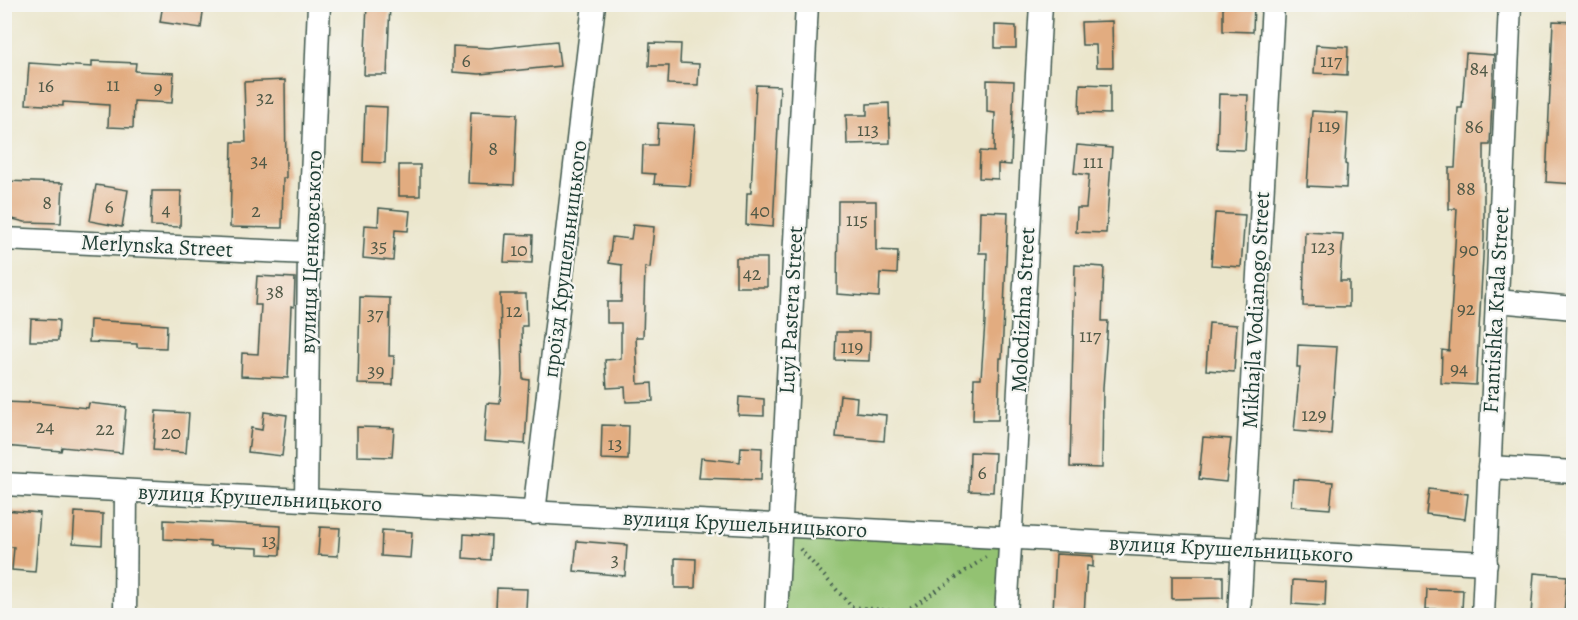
<svg xmlns="http://www.w3.org/2000/svg" width="1578" height="620" font-family="Alegreya,serif">
<style>
.green{fill:#93c272;stroke:#598053;stroke-width:1.5}
.building{fill:#e2ac80}
.lines{fill:none;stroke-linecap:round;stroke-linejoin:round}
.minor-casing{stroke:#3e564b;stroke-width:25}
.path{stroke:#3e564b;stroke-width:4;stroke-dasharray:1.5 4.5;stroke-linecap:butt}
.minor{stroke:#fff;stroke-width:22}
.labels{text-anchor:middle;dominant-baseline:central;stroke-width:4.5;stroke-linejoin:round;paint-order:stroke}
.number-label{font-size:20px;fill:#505947}
.street-label{font-size:22px;fill:#1f3d34;stroke:#f6f6f2}
</style>
<rect width="100%" height="100%" fill="#f6f6f2"/>
<filter id="ink" filterUnits="userSpaceOnUse"><feTurbulence type="fractalNoise" baseFrequency=".0167" numOctaves="2"/><feDisplacementMap in="SourceGraphic" scale="12" xChannelSelector="R" yChannelSelector="G"/><feConvolveMatrix kernelMatrix="1 2 1 2 8 2 1 2 1" color-interpolation-filters="sRGB"/></filter>
<filter id="wash" filterUnits="userSpaceOnUse"><feTurbulence type="fractalNoise" baseFrequency=".008" numOctaves="4" result="noise"/><feDisplacementMap in="SourceGraphic" scale="24" xChannelSelector="R" yChannelSelector="G"/><feGaussianBlur stdDeviation="1.35" result="paint"/><feColorMatrix in="noise" values="0 0 0 0 0 0 0 0 0 0 0 0 0 0 0 0 0 1.4 0 .05"/><feComposite in="paint" operator="in"/></filter>
<g filter="url(#wash)">
<rect width="100%" height="100%" fill="#ebe6cc"/>
<polygon class="green" points="780,525 1007,538 1006,615 776,616"/>
<g id="blocks">
<g class="building">
<polygon points="163,4 204,4 201,28 160,22"/>
<polygon points="367,4 390,4 387,75 364,75"/>
<polygon points="1223,4 1254,4 1253,32 1223,31"/>
<polygon points="1112,21 1113,67 1097,67 1096,45 1082,45 1081,22"/>
<polygon points="1553,21 1574,22 1574,184 1546,182"/>
<polygon points="995,25 1016,26 1016,48 995,48"/>
<polygon points="557,41 560,66 480,74 453,72 453,46 489,48"/>
<polygon points="650,43 681,44 680,63 699,64 698,85 668,84 669,66 649,66"/>
<polygon points="1316,45 1348,47 1347,75 1314,73"/>
<polygon points="1466,53 1494,55 1490,145 1484,145 1484,238 1476,385 1441,383 1442,350 1449,351 1457,209 1449,209 1449,168 1455,168 1458,108 1462,108"/>
<polygon points="92,61 136,63 135,71 174,73 172,103 134,101 133,128 108,127 109,105 63,102 63,106 26,104 29,63 92,67"/>
<polygon points="285,80 286,178 283,178 282,228 230,227 232,142 246,142 244,82"/>
<polygon points="987,80 1014,81 1011,165 998,164 998,179 979,178 980,151 994,152 995,113 987,112"/>
<polygon points="1080,84 1110,85 1110,114 1079,113"/>
<polygon points="756,85 780,86 773,227 746,225 747,193 751,193"/>
<polygon points="1219,94 1248,95 1245,150 1217,149"/>
<polygon points="889,103 890,143 847,144 846,115 867,115 867,104"/>
<polygon points="365,106 387,107 385,163 363,162"/>
<polygon points="1312,111 1348,113 1345,164 1347,165 1346,188 1307,186"/>
<polygon points="471,112 517,114 514,185 468,183"/>
<polygon points="658,123 695,125 690,186 654,184 655,174 642,173 643,145 657,145"/>
<polygon points="1077,145 1112,148 1106,233 1076,232 1077,208 1086,208 1089,175 1074,173"/>
<rect x="399" y="165" width="21" height="31"/>
<polygon points="4,181 63,183 61,223 25,222 4,217"/>
<polygon points="96,185 128,190 122,227 90,221"/>
<polygon points="152,191 181,191 180,227 151,226"/>
<polygon points="838,201 876,201 876,250 898,251 897,274 880,273 879,297 837,294"/>
<polygon points="379,208 410,211 408,231 395,230 393,261 363,258 365,225 378,226"/>
<polygon points="980,211 1008,212 1002,358 1000,358 998,420 973,420 974,378 981,378 985,322 987,253 979,253"/>
<polygon points="1215,213 1245,215 1241,267 1211,265"/>
<polygon points="633,225 654,227 650,268 645,267 643,337 636,337 638,384 652,383 653,401 626,402 625,387 607,388 605,360 621,359 621,323 607,323 607,302 621,302 622,265 609,263 612,237 631,239"/>
<polygon points="1305,232 1343,234 1340,281 1349,281 1349,307 1303,306"/>
<polygon points="506,234 533,235 532,263 504,262"/>
<rect x="736" y="258" width="31" height="29"/>
<polygon points="1075,265 1104,267 1102,321 1108,321 1103,387 1102,468 1070,467"/>
<polygon points="257,276 295,278 294,307 291,306 288,378 241,376 242,353 258,354 261,305 255,305"/>
<polygon points="500,294 526,294 527,326 522,326 523,379 529,380 525,444 484,441 487,403 500,404 502,375"/>
<polygon points="360,297 390,298 389,356 394,356 393,385 358,384"/>
<polygon points="31,319 59,320 58,341 30,341"/>
<polygon points="90,320 167,325 166,348 137,347 137,344 89,342"/>
<polygon points="1209,323 1237,325 1234,372 1206,370"/>
<polygon points="836,332 870,332 869,361 835,360"/>
<polygon points="1298,345 1337,347 1331,434 1294,431 1300,367 1297,367"/>
<polygon points="840,395 857,397 856,412 886,415 884,441 836,437"/>
<polygon points="739,397 764,399 764,416 738,415"/>
<polygon points="4,402 29,403 29,402 88,408 89,403 126,407 122,453 62,447 61,451 4,446"/>
<polygon points="156,411 189,413 186,453 153,450"/>
<polygon points="264,412 287,415 282,456 248,452 251,428 262,430"/>
<polygon points="602,425 629,426 628,460 601,459"/>
<polygon points="357,427 394,428 392,457 357,456"/>
<polygon points="1203,437 1231,439 1226,482 1199,479"/>
<polygon points="741,447 762,448 761,480 699,478 701,458 740,462"/>
<polygon points="970,452 995,453 993,492 969,491"/>
<polygon points="1293,479 1333,482 1330,509 1291,506"/>
<polygon points="1429,489 1468,494 1465,519 1426,514"/>
<polygon points="4,510 40,513 35,572 12,570 14,547 4,546"/>
<polygon points="75,512 103,514 102,545 73,543"/>
<polygon points="164,520 281,526 280,555 258,554 258,548 210,546 210,542 164,539"/>
<polygon points="320,527 340,528 338,556 318,555"/>
<polygon points="382,530 412,532 410,558 381,556"/>
<polygon points="464,534 491,536 490,560 463,558"/>
<polygon points="577,541 627,545 625,576 574,571"/>
<polygon points="1056,554 1093,556 1093,567 1087,566 1084,615 1069,615 1069,612 1053,611"/>
<polygon points="675,558 696,559 695,588 675,588"/>
<polygon points="1534,573 1567,576 1564,615 1531,615"/>
<polygon points="1172,576 1223,576 1223,598 1172,599"/>
<polygon points="1293,580 1326,582 1325,606 1292,604"/>
<polygon points="497,588 527,589 526,610 496,608"/>
<polygon points="1427,589 1463,590 1462,610 1426,609"/>
</g>
</g>
</g>
<g filter="url(#ink)">
<use href="#blocks" fill-opacity="0" stroke="#3e564b" stroke-width="1.5"/>
<g class="lines">
<defs>
<g id="minor">
<polyline points="4,239 309,253"/>
<polyline points="1497,301 1574,308"/>
<polyline points="1489,467 1574,472"/>
<polyline points="4,484 1486,563"/>
<polyline points="306,500 309,253 319,4"/>
<polyline points="534,513 594,4"/>
<polyline points="125,616 126,491"/>
<polyline points="776,616 807,4"/>
<polyline points="1006,616 1041,4"/>
<polyline points="1239,616 1273,4"/>
<polyline points="1483,616 1510,4"/>
</g>
</defs>
<use href="#minor" class="minor-casing"/>
<g class="path">
<polyline points="800,549 852,607 905,612 986,557"/>
<polyline points="851,616 852,607"/>
</g>
<use href="#minor" class="minor"/>
</g>
</g>
<g class="labels">
<g class="number-label">
<text x="466" y="60">6</text>
<text x="1331" y="60">117</text>
<text x="1479" y="68">84</text>
<text x="113" y="84">11</text>
<text x="46" y="85">16</text>
<text x="158" y="87">9</text>
<text x="265" y="97">32</text>
<text x="1329" y="125">119</text>
<text x="1474" y="126">86</text>
<text x="868" y="129">113</text>
<text x="493" y="148">8</text>
<text x="259" y="160">34</text>
<text x="1093" y="161">111</text>
<text x="1466" y="188">88</text>
<text x="47" y="202">8</text>
<text x="109" y="206">6</text>
<text x="166" y="209">4</text>
<text x="256" y="210">2</text>
<text x="760" y="210">40</text>
<text x="857" y="219">115</text>
<text x="379" y="245">35</text>
<text x="1323" y="246">123</text>
<text x="519" y="249">10</text>
<text x="1469" y="249">90</text>
<text x="752" y="273">42</text>
<text x="275" y="291">38</text>
<text x="1466" y="308">92</text>
<text x="514" y="310">12</text>
<text x="375" y="313">37</text>
<text x="1090" y="335">117</text>
<text x="852" y="346">119</text>
<text x="1459" y="368">94</text>
<text x="376" y="370">39</text>
<text x="1314" y="414">129</text>
<text x="45" y="426">24</text>
<text x="105" y="428">22</text>
<text x="171" y="432">20</text>
<text x="615" y="443">13</text>
<text x="982" y="472">6</text>
<text x="269" y="540">13</text>
<text x="615" y="559">3</text>
</g>
<g class="street-label">
<text transform="translate(157 246) rotate(3)">Merlynska Street</text>
<text transform="translate(311 252) rotate(-88)">вулиця Ценковського</text>
<text transform="translate(565 259) rotate(-83)">проїзд Крушельницького</text>
<text transform="translate(791 310) rotate(-87)">Luyi Pastera Street</text>
<text transform="translate(1023 310) rotate(-87)">Molodizhna Street</text>
<text transform="translate(1256 310) rotate(-87)">Mikhajla Vodianogo Street</text>
<text transform="translate(1496 310) rotate(-87)">Frantishka Krala Street</text>
<text transform="translate(260 498) rotate(3)">вулиця Крушельницького</text>
<text transform="translate(745 524) rotate(3)">вулиця Крушельницького</text>
<text transform="translate(1231 549) rotate(3)">вулиця Крушельницького</text>
</g>
</g>
<rect width="1578" height="620" fill="none" stroke="#f6f6f2" stroke-width="24"/>
</svg>
